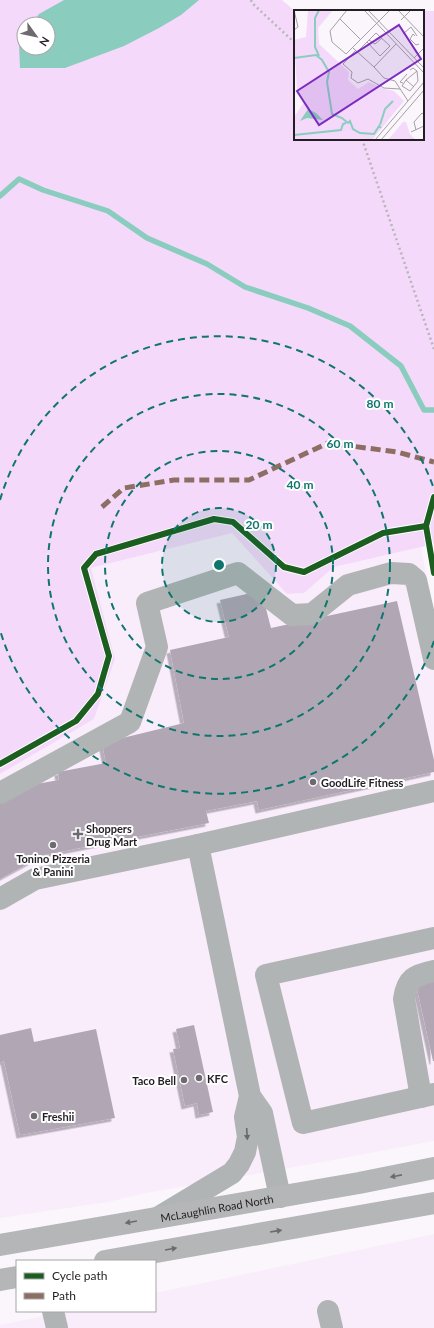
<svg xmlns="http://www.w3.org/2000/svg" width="434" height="1328" font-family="Lato,sans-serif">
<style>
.built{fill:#f9edfc}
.green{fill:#f4d9fa;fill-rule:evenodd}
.water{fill:#8acdbf}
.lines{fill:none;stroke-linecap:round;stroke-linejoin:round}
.stream{stroke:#8acdbf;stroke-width:5.5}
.building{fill:#b1a7b4;filter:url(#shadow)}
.path{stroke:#b7b6b8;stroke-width:2.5;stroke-dasharray:2 3;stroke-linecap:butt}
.minor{stroke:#b1b4b4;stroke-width:22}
.major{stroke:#b5b6b7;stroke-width:22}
.quiet{stroke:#8d6e63;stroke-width:5;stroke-dasharray:10 5;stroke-linecap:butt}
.cycleway-casing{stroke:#fff;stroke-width:8}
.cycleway{stroke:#1b5e20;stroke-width:6}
.oneway{fill:#6a696c}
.oneway2{fill:#6c6a6e}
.ring{fill:none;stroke:#0f766e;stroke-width:2;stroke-dasharray:7 5}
.poi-dot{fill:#6f6a70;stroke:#fff;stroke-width:1.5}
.labels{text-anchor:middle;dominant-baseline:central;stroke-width:4;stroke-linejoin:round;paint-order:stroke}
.poi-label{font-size:11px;font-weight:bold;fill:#231e24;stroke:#fff;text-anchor:start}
.street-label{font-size:11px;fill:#231e24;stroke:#fff}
.inset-river{fill:none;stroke:#8acdbf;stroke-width:2}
.inset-road{fill:none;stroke:#a5a0a6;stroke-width:1}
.view{fill:#7b2cbf;fill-opacity:0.15;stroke:#7b2cbf;stroke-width:2}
.inset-edge{fill:none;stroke:#231e24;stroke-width:2}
.centre{fill:#0f766e;stroke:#fff;stroke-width:2}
.ring-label{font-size:12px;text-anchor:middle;font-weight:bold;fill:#0f766e;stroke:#fff;stroke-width:4;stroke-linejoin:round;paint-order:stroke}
</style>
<defs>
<filter id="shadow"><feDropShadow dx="-3.5" dy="3.5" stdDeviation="0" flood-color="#0004"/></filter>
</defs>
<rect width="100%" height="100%" fill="#fbf6fc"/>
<g class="built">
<polygon points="232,533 287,594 304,593 334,567 421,547 434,616 434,1141 290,1168 146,1193 108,1202 0,1218 0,774 94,719 115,659 91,568"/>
<polygon points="434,1234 434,1328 0,1328 0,1325 67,1311 155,1311 155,1293"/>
</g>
<path class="green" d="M0 0H282L295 11V139H423V11H412H434V544L334 567 304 593 287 594 232 533 91 568 115 659 94 719 0 774ZM24 24H48V48H24Z"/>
<polygon class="water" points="64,0 199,0 181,15 159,28 124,46 65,68 20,68 19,44 24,37 24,48 48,48 48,24 32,24 39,14"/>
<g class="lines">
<polyline class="stream" points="0,196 19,179 43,190 108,211 147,238 207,264 245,287 308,308 350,326 401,366 424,410 434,410"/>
</g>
<g class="building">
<polygon points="251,593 264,601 271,628 397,601 434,760 434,772 259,810 257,801 206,811 209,823 44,855 0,879 0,799 19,787 59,780 58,772 106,763 102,743 184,723 170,650 229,637 220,600"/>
<polygon points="434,980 434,1061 433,1061 416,984"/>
<polygon points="194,1025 213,1112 199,1115 197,1103 185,1106 173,1049 180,1048 176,1029"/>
<polygon points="31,1028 34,1042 96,1029 115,1118 20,1135 4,1061 0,1063 0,1035"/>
</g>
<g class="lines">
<g class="path">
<polyline points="251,0 252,3 295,43"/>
<polyline points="362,139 434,349"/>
<polyline points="433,567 426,526 434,497"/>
</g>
<g class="minor">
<polyline points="0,793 130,722 157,647 147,603 238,573 292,615 312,614 348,585 391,573 409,574 416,580 434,659"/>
<polyline points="0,899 35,879 198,845"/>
<polyline points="434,938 266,975 303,1123 434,1094"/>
<path d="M421 1097 404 999C407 978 415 975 434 971"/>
<polyline points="280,1197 262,1113 250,1096 198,845 434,791"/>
<polyline points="159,1217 232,1173 239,1164 245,1152 248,1137 245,1117 250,1096"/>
<polyline points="53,1311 57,1328"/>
<polyline points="328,1311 332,1328"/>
</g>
<g class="major">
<path id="s1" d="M0 1245 359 1183 434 1168"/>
<polyline points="105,1261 434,1203"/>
<polyline points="0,1280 17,1277"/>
</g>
<polyline class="quiet" points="102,507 124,488 174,480 249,480 328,443 397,452 434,462"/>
<defs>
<g id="cycleway">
<polyline points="434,497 426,526 434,573"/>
<polyline points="0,764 76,721 98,694 109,656 84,568 96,554 214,519 233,522 284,567 304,572 383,533 426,526"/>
</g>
</defs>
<use href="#cycleway" class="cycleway-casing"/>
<use href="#cycleway" class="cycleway"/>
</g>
<defs><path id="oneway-solid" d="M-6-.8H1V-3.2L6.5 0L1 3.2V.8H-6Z"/></defs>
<use class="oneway" href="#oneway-solid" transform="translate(247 1134) rotate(87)"/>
<g class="oneway2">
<use href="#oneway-solid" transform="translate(396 1176) rotate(169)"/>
<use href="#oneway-solid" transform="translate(131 1222) rotate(170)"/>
<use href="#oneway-solid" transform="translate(276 1231) rotate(-9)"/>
<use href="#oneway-solid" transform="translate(171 1249) rotate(-10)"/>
</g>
<circle cx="219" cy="565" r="57" fill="#0f766e" fill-opacity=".12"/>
<g class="ring">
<circle cx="219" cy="565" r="57"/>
<circle cx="219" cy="565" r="114"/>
<circle cx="219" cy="565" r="171"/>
<path d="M434 641A228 228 0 0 1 0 630M0 500A228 228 0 0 1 434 489"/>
</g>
<g class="poi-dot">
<circle cx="313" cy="782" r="4"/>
<path d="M76 828h4v4h4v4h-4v4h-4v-4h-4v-4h4z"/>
<circle cx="53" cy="845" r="4"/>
<circle cx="199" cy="1078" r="4"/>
<circle cx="184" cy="1080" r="4"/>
<circle cx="34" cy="1116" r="4"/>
</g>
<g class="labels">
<g class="poi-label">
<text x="321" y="782">GoodLife Fitness</text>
<text x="86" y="828">Shoppers<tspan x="86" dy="13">Drug Mart</tspan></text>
<text x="53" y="858" text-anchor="middle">Tonino Pizzeria<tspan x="53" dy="13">&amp; Panini</tspan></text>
<text x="207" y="1078">KFC</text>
<text x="176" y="1080" text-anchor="end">Taco Bell</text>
<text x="42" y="1116">Freshii</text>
</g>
<g class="street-label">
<text stroke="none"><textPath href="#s1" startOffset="220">McLaughlin Road North</textPath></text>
</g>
</g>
<g transform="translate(294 10)">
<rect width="130" height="130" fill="#fbf6fc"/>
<path d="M14 0H39L24 18 25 34 55 62 54 70 64 79 75 72 91 79 100 81 110 91 78 130H0V107L11 91 3 79 0 30 12 27ZM109 112H112L116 124 122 130H94Z" fill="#f4d9fa"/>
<path d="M14 99 22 103 29 110 13 108 6 111Z" fill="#8acdbf"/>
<path class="inset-river" d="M25 46 21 37V8L25 0M0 48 22 45 28 50 35 62 33 72 38 104 48 108 54 113 56 111 59 119 66 123 80 124 85 116 87 118M86 115 91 99 99 91M0 125 47 120 49 114 52 113"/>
<path class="inset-road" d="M53 0 36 21 38 32 52 44 96 0M70 0 130 63M74 0 130 58M104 0 130 27M46 9 67 30M107 10 117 0M0 20 4 17 0 0M109 24 117 17 123 26M121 26 119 24 116 29 122 35 125 34M75 30 81 34 88 28M59 38 80 57 102 34M62 40 49 54 58 62 57 68 64 73 74 69 90 78 106 79M63 42 82 23 96 36 86 46 73 32M120 48 130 38M80 57 90 68 101 71 114 91M112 70 108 76 116 81 124 71 123 61 119 58 116 60M109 73 106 72 113 64M120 77 112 70 123 61M122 120 120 112 128 103 130 105M117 122 130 116M81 130 130 72M87 130 130 80"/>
<path class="view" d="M105 15 127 49 25 115 3 81Z"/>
<rect width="130" height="130" class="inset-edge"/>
</g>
<circle cx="219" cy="565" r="6" class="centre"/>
<g class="ring-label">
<text x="380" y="408">80 m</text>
<text x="340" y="448">60 m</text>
<text x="300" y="489">40 m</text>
<text x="259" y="529">20 m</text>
</g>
<rect x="16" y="1260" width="140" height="52" fill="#ffffff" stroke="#a7a5a7"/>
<rect x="24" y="1273" width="20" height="6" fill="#1b5e20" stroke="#a7a5a7"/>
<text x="52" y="1280" font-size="12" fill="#231e24">Cycle path</text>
<rect x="24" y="1293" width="20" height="6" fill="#8d6e63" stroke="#a7a5a7"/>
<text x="52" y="1300" font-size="12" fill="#231e24">Path</text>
<g transform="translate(36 36) rotate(123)"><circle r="19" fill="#ffffff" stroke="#a7a5a7"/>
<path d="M0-3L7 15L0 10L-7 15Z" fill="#6f6a70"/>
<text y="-6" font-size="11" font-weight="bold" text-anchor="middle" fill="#231e24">N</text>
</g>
</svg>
